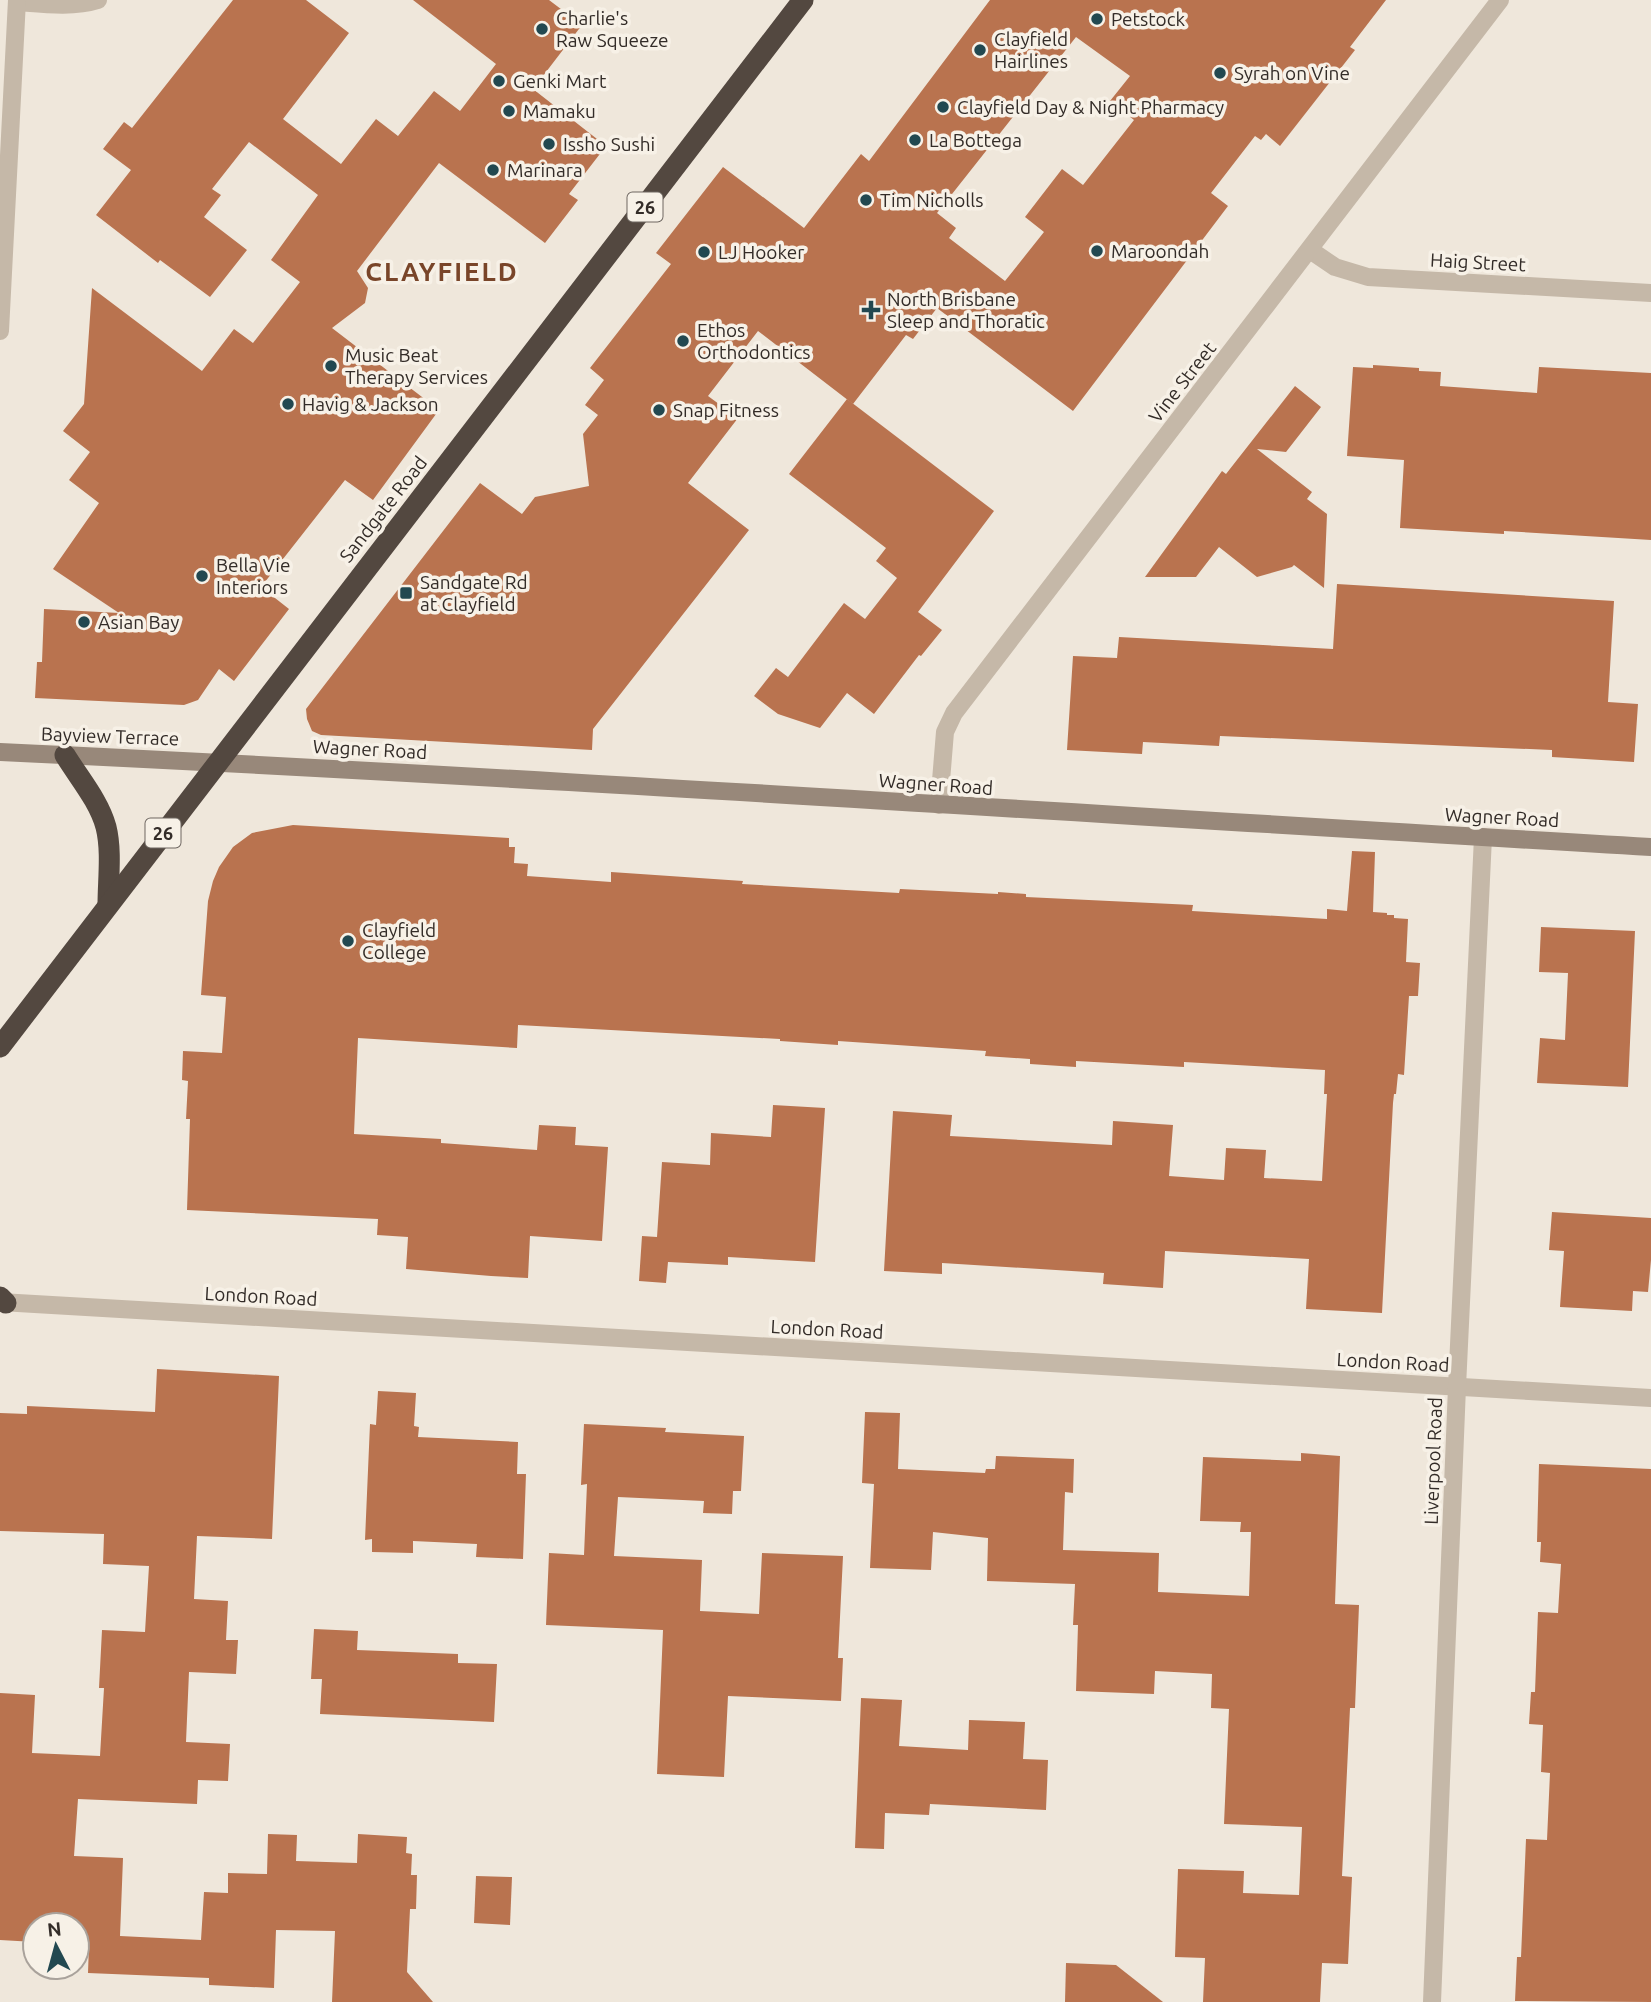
<svg xmlns="http://www.w3.org/2000/svg" width="1651" height="2002" font-family="Ubuntu,sans-serif">
<style>
.building{fill:#b9734f;fill-rule:evenodd}
.lines{fill:none;stroke-linecap:round;stroke-linejoin:round}
.street{stroke:#c5b8a8;stroke-width:18}
.secondary{stroke:#98887a;stroke-width:18}
.highway{stroke:#534840;stroke-width:21}
.poi-dot{fill:#224850;stroke:#f7f1e7;stroke-width:2.5}
.labels{text-anchor:middle;dominant-baseline:central;stroke-width:7;stroke-linejoin:round;paint-order:stroke}
.shield{fill:#f7f1e7;stroke:#6e6761;stroke-width:2}
.shield-label{font-size:18px;font-weight:bold;fill:#332c28}
.poi-label{font-size:19px;fill:#332c28;stroke:#f7f1e7;text-anchor:start}
.street-label{font-size:19px;fill:#332c28;stroke:#f7f1e7}
.district-label{font-size:26px;font-weight:bold;letter-spacing:2px;fill:#794529;stroke:#f7f1e7}
</style>
<rect width="100%" height="100%" fill="#efe7db"/>
<g class="building">
<polygon points="233,0 306,0 349,33 283,119 341,164 376,119 398,136 434,91 460,111 496,64 413,0 549,0 582,25 533,89 606,146 569,194 578,200 545,243 439,163 357,271 368,288 365,303 332,328 439,410 373,500 345,480 261,587 289,609 234,681 219,669 198,700 184,705 35,698 37,662 42,662 44,609 119,613 53,569 99,503 69,480 90,452 63,431 84,404 92,288 202,371 234,329 253,343 300,282 271,260 318,195 249,142 212,189 221,195 204,217 247,250 210,297 160,260 158,263 96,215 131,170 103,149 124,122 132,128"/>
<path d="M990 0H1386L1350 47 1355 50 1280 146 1266 134 1261 140 1255 136 1211 193 1228 206 1073 411 937 308 913 339 906 335 853 404 758 331 708 396 738 418 688 483 749 530 593 729 592 750 321 735 312 731 307 719 306 709 480 483 522 514 535 497 589 486 583 434 598 415 585 405 604 380 590 368 671 264 656 253 723 167 804 228 861 154 869 161ZM1076 37 1130 76 1110 101 1134 120 1083 185 1062 169 1025 217 1044 232 1005 281 949 238 956 228 937 213Z"/>
<polygon points="1373,365 1419,368 1419,371 1441,372 1440,386 1537,393 1539,367 1651,373 1651,540 1504,531 1504,534 1400,528 1404,460 1347,456 1353,367 1373,368"/>
<polygon points="1295,386 1321,407 1286,452 1257,449 1312,492 1307,499 1327,514 1324,588 1294,565 1292,567 1257,577 1219,547 1196,577 1145,577 1222,471 1226,474"/>
<polygon points="847,399 994,511 918,612 942,630 921,656 919,655 874,714 847,693 820,728 778,714 754,696 776,668 788,677 844,603 865,619 897,578 876,561 886,548 789,474"/>
<polygon points="1337,584 1614,601 1608,702 1638,704 1634,762 1552,757 1552,750 1220,736 1219,746 1143,742 1142,754 1067,750 1073,656 1117,658 1119,637 1333,649"/>
<polygon points="293,825 509,838 509,847 515,847 514,863 528,864 527,876 611,882 611,872 743,881 742,884 899,893 900,889 998,894 998,892 1026,894 1026,897 1193,905 1192,911 1327,919 1327,909 1347,911 1352,851 1375,852 1373,912 1387,913 1387,915 1394,915 1394,918 1408,919 1406,962 1420,963 1418,996 1409,996 1404,1075 1398,1074 1396,1094 1394,1094 1393,1103 1382,1313 1306,1309 1309,1259 1165,1251 1163,1288 1103,1284 1104,1273 942,1263 942,1274 884,1271 893,1111 952,1115 950,1136 1112,1145 1113,1121 1173,1125 1169,1176 1224,1180 1226,1148 1266,1150 1264,1178 1322,1181 1327,1094 1324,1094 1325,1070 1184,1062 1184,1067 1076,1061 1076,1067 1030,1064 1030,1059 985,1056 986,1051 838,1041 838,1045 780,1041 780,1039 518,1025 517,1048 358,1038 354,1134 441,1139 441,1143 537,1150 539,1125 576,1127 575,1145 608,1147 602,1241 530,1236 528,1278 491,1276 406,1269 408,1237 377,1235 378,1219 187,1210 190,1119 186,1119 188,1081 182,1080 183,1051 222,1053 226,997 201,995 208,901 213,881 219,867 233,847 252,833"/>
<polygon points="1541,927 1635,931 1628,1087 1537,1083 1540,1038 1565,1040 1568,973 1539,972"/>
<polygon points="773,1105 825,1108 815,1262 728,1257 728,1265 668,1262 666,1283 639,1281 642,1236 657,1237 662,1162 710,1165 711,1133 771,1137"/>
<polygon points="1552,1212 1651,1218 1651,1260 1648,1292 1633,1291 1632,1311 1560,1307 1564,1251 1549,1250"/>
<polygon points="157,1369 279,1376 272,1539 197,1536 194,1599 228,1601 226,1640 238,1640 236,1674 189,1672 186,1742 230,1744 228,1781 198,1780 197,1804 78,1799 74,1856 123,1858 120,1936 201,1940 204,1892 228,1893 228,1873 267,1874 268,1834 297,1835 296,1861 357,1863 358,1834 407,1837 406,1853 412,1854 411,1875 417,1875 416,1909 410,1909 407,1972 433,2002 332,2002 335,1931 276,1930 274,1988 209,1985 209,1978 88,1973 89,1944 77,1944 77,1925 35,1925 35,1942 0,1940 0,1693 35,1695 32,1753 100,1756 104,1688 99,1688 102,1630 145,1632 149,1566 103,1564 104,1534 0,1531 0,1413 27,1414 27,1406 155,1412"/>
<polygon points="378,1391 416,1393 414,1426 419,1427 418,1437 518,1442 517,1474 526,1474 523,1559 476,1557 477,1544 413,1541 413,1553 372,1552 372,1539 365,1540 370,1424 376,1425"/>
<polygon points="865,1412 900,1413 898,1469 985,1473 986,1469 995,1469 996,1456 1074,1459 1073,1493 1065,1492 1063,1550 1159,1553 1158,1592 1249,1596 1251,1532 1240,1532 1241,1522 1200,1521 1203,1457 1301,1461 1301,1453 1340,1456 1335,1604 1359,1605 1355,1708 1350,1708 1342,1876 1352,1877 1348,1964 1322,1963 1320,2002 1203,2002 1205,1958 1175,1957 1178,1869 1244,1871 1243,1893 1299,1895 1302,1827 1224,1824 1229,1709 1211,1708 1212,1674 1155,1671 1154,1694 1076,1691 1078,1625 1073,1625 1075,1584 987,1581 988,1538 933,1532 931,1570 870,1568 874,1484 862,1483"/>
<polygon points="584,1424 666,1428 665,1432 744,1436 741,1491 733,1491 732,1514 703,1513 704,1501 618,1497 614,1556 702,1560 700,1611 759,1614 762,1553 843,1556 838,1658 843,1658 841,1701 728,1696 724,1777 657,1774 663,1630 546,1625 549,1553 584,1555 587,1484 581,1485"/>
<polygon points="1539,1464 1651,1469 1651,2002 1515,2001 1517,1957 1521,1957 1526,1839 1547,1840 1550,1773 1541,1772 1543,1725 1529,1724 1531,1692 1535,1692 1538,1612 1558,1613 1561,1564 1540,1562 1541,1542 1537,1542"/>
<polygon points="314,1629 358,1631 357,1650 458,1654 458,1663 497,1664 494,1722 320,1714 322,1679 311,1679"/>
<polygon points="861,1698 902,1700 899,1746 968,1750 969,1720 1025,1722 1023,1759 1048,1760 1046,1810 930,1804 929,1815 885,1813 884,1849 855,1848"/>
<polygon points="476,1876 512,1877 510,1925 474,1923"/>
<polygon points="1066,1963 1116,1965 1163,2002 1065,2002"/>
</g>
<g class="lines">
<g class="street">
<path d="M17 2C43 4 73 8 98 0"/>
<polyline points="1310,250 1335,267 1368,277 1651,293"/>
<polyline points="0,331 17,0"/>
<polyline points="939,805 945,732 954,713 1500,0"/>
<polyline points="0,1302 1651,1398"/>
<polyline points="1432,2002 1457,1387 1483,837"/>
</g>
<path class="secondary" d="M0 752C551 778 1101 815 1651 847"/>
<g class="highway">
<path d="M65 755C79 778 99 801 106 827 112 851 108 880 108 905"/>
<polyline points="0,1047 803,0"/>
<polyline points="0,1297 6,1303"/>
</g>
</g>
<g class="poi-dot">
<circle cx="1097" cy="19" r="7"/>
<circle cx="542" cy="29" r="7"/>
<circle cx="980" cy="50" r="7"/>
<circle cx="1220" cy="73" r="7"/>
<circle cx="499" cy="81" r="7"/>
<circle cx="943" cy="107" r="7"/>
<circle cx="509" cy="111" r="7"/>
<circle cx="915" cy="140" r="7"/>
<circle cx="549" cy="144" r="7"/>
<circle cx="493" cy="170" r="7"/>
<circle cx="866" cy="200" r="7"/>
<circle cx="1097" cy="251" r="7"/>
<circle cx="704" cy="252" r="7"/>
<path d="M867.5 299.5h7v7h7v7h-7v7h-7v-7h-7v-7h7z"/>
<circle cx="683" cy="341" r="7"/>
<circle cx="331" cy="366" r="7"/>
<circle cx="288" cy="404" r="7"/>
<circle cx="659" cy="410" r="7"/>
<circle cx="202" cy="576" r="7"/>
<rect x="399" y="586" width="14" height="14" rx="3.5"/>
<circle cx="84" cy="622" r="7"/>
<circle cx="348" cy="941" r="7"/>
</g>
<g class="labels">
<g class="shield">
<rect x="627.5" y="192.5" width="35" height="29" rx="5"/>
<rect x="145.5" y="818.5" width="35" height="29" rx="5"/>
</g>
<g class="shield-label">
<text x="645" y="207">26</text>
<text x="163" y="833">26</text>
</g>
<g class="poi-label">
<text x="556" y="18">Charlie's<tspan x="556" dy="22">Raw Squeeze</tspan></text>
<text x="1111" y="19">Petstock</text>
<text x="994" y="39">Clayfield<tspan x="994" dy="22">Hairlines</tspan></text>
<text x="1234" y="73">Syrah on Vine</text>
<text x="513" y="81">Genki Mart</text>
<text x="957" y="107">Clayfield Day &amp; Night Pharmacy</text>
<text x="523" y="111">Mamaku</text>
<text x="929" y="140">La Bottega</text>
<text x="563" y="144">Issho Sushi</text>
<text x="507" y="170">Marinara</text>
<text x="880" y="200">Tim Nicholls</text>
<text x="1111" y="251">Maroondah</text>
<text x="718" y="252">LJ Hooker</text>
<text x="887" y="299">North Brisbane<tspan x="887" dy="22">Sleep and Thoratic</tspan></text>
<text x="697" y="330">Ethos<tspan x="697" dy="22">Orthodontics</tspan></text>
<text x="345" y="355">Music Beat<tspan x="345" dy="22">Therapy Services</tspan></text>
<text x="302" y="404">Havig &amp; Jackson</text>
<text x="673" y="410">Snap Fitness</text>
<text x="216" y="565">Bella Vie<tspan x="216" dy="22">Interiors</tspan></text>
<text x="420" y="582">Sandgate Rd<tspan x="420" dy="22">at Clayfield</tspan></text>
<text x="98" y="622">Asian Bay</text>
<text x="362" y="930">Clayfield<tspan x="362" dy="22">College</tspan></text>
</g>
<g class="street-label">
<text transform="translate(1478 262) rotate(3)">Haig Street</text>
<text transform="translate(1182 382) rotate(-52)">Vine Street</text>
<text transform="translate(383 509) rotate(-52)">Sandgate Road</text>
<text transform="translate(110 736) rotate(2)">Bayview Terrace</text>
<text transform="translate(370 749) rotate(3)">Wagner Road</text>
<text transform="translate(936 784) rotate(4)">Wagner Road</text>
<text transform="translate(1502 817) rotate(3)">Wagner Road</text>
<text transform="translate(261 1296) rotate(3)">London Road</text>
<text transform="translate(827 1329) rotate(3)">London Road</text>
<text transform="translate(1393 1362) rotate(3)">London Road</text>
<text transform="translate(1433 1461) rotate(-88)">Liverpool Road</text>
</g>
<g class="district-label">
<text x="442" y="271">CLAYFIELD</text>
</g>
</g>
<g transform="translate(56 1946) rotate(354)"><circle r="33" fill="#f7f1e7" stroke="#a9a29b" stroke-width="2"/>
<path d="M0-5L12 26L0 18L-12 26Z" fill="#224850"/>
<text y="-10" font-size="19" font-weight="bold" text-anchor="middle" fill="#332c28">N</text>
</g>
</svg>
